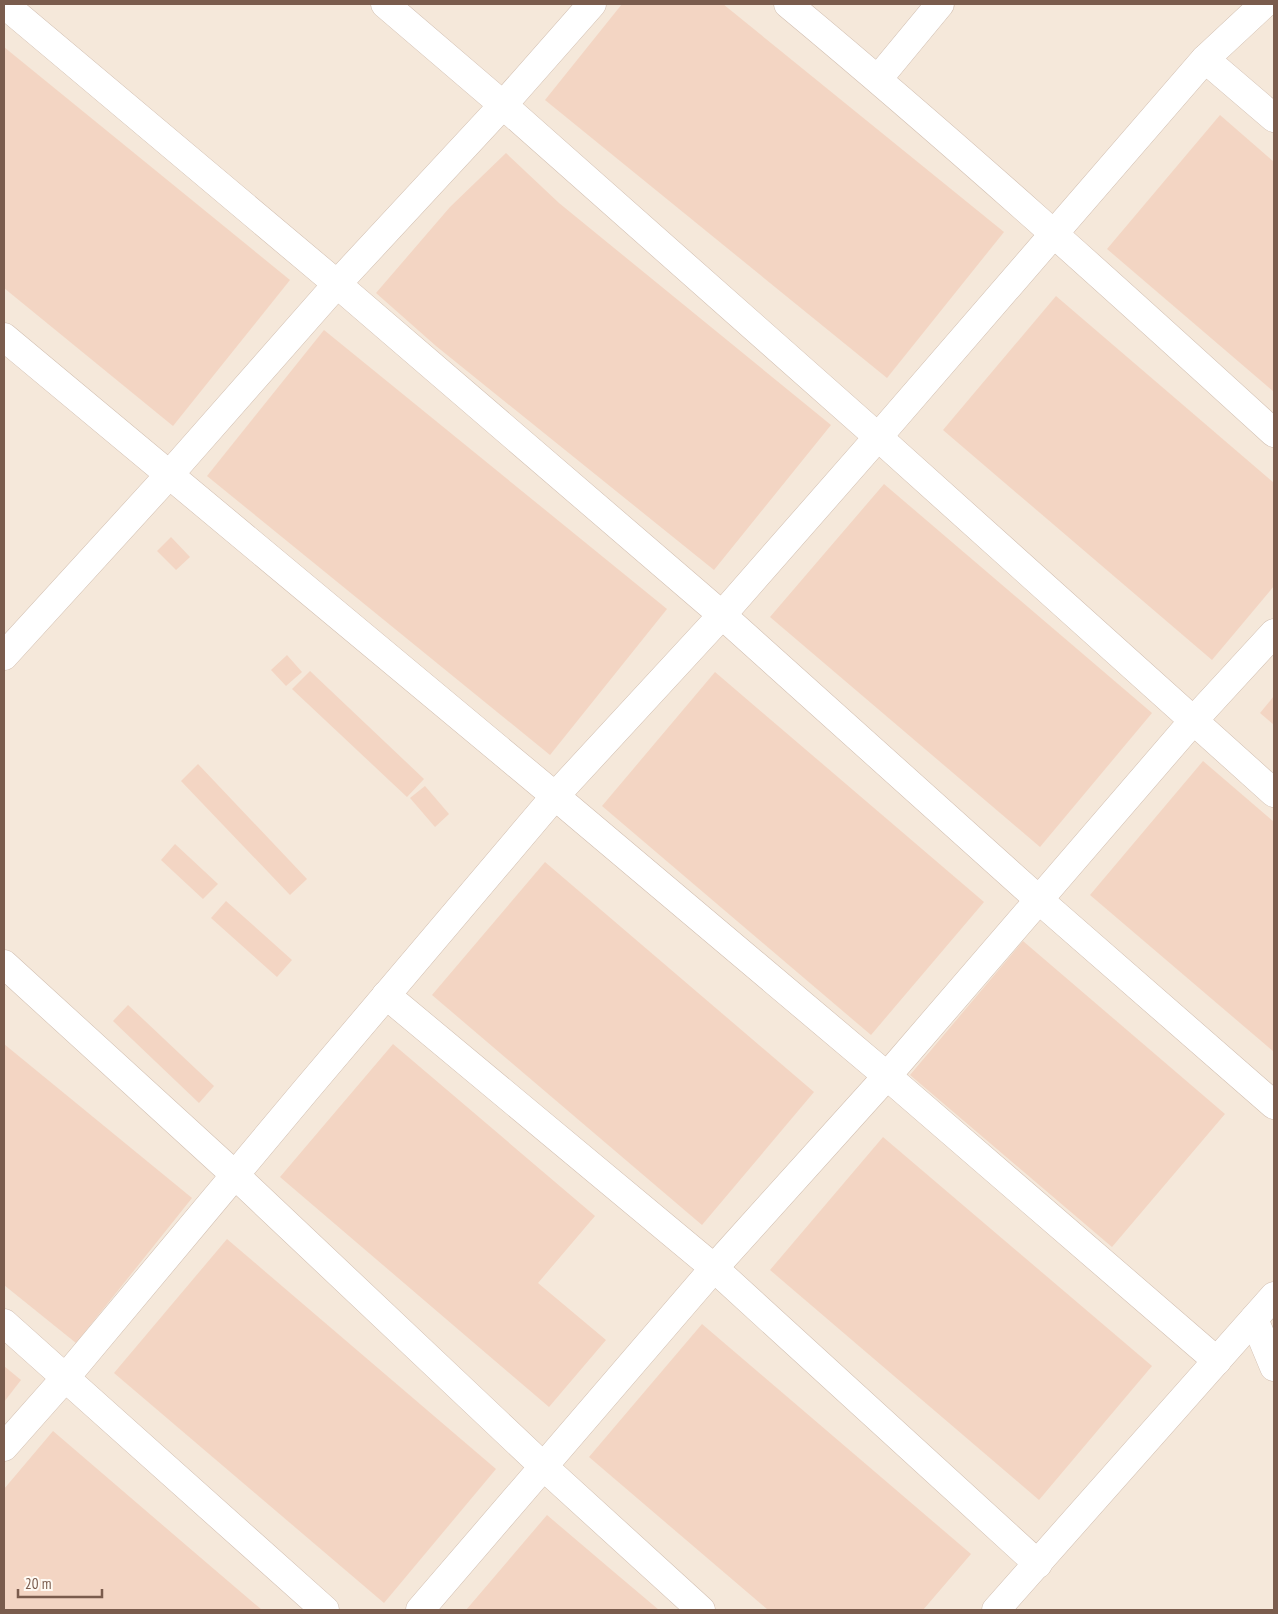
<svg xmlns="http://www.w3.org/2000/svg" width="1278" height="1614" font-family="'PT Sans Narrow',sans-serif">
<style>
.residential{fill:#f5e8da}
.building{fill:#f3d5c3}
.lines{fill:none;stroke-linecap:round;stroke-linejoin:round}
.minor-casing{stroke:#d1beb0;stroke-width:29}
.minor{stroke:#fff;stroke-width:28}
</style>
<rect width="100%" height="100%" fill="#fdf6ec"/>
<rect class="residential" x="4" y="4" width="1270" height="1606"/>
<g class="building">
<polygon points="622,4 723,4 1004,232 887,378 545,100"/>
<polygon points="4,47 290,280 173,426 4,288"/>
<polygon points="1220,115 1274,162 1274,392 1107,249"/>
<polygon points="506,153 559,203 831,425 714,570 436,346 376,293 450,207"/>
<polygon points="1056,296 1274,483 1274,586 1212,660 943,430"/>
<polygon points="324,330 667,609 550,755 207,476"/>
<polygon points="884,484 1152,713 1040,847 770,617"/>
<polygon points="171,537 190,557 176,570 157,551"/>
<polygon points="287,655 302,672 286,686 271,670"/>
<polygon points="310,671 424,779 407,797 292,689"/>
<polygon points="715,672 984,902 871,1035 602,806"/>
<polygon points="1274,696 1274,725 1260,713"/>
<polygon points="1203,761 1274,822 1274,1052 1090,895"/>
<polygon points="198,764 307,879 290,895 181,781"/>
<polygon points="425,786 449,814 435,827 410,798"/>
<polygon points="175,844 218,884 203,899 161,860"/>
<polygon points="545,862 814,1092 702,1225 432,995"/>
<polygon points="226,901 292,960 277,977 211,918"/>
<polygon points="1023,941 1225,1114 1112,1247 910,1075"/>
<polygon points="128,1005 214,1086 199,1103 113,1021"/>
<polygon points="4,1044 192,1198 76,1343 4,1285"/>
<polygon points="393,1044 595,1216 538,1283 606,1340 549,1407 280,1177"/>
<polygon points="883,1137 1152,1366 1039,1500 770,1270"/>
<polygon points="227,1239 496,1469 384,1603 114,1373"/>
<polygon points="702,1324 971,1554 923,1610 768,1610 589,1457"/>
<polygon points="4,1366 21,1380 4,1402"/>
<polygon points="53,1431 187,1546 262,1610 4,1610 4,1489"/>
<polygon points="547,1515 614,1572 659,1610 466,1610"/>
</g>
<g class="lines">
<defs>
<g id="minor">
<polyline points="4,4 337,284 722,615 1038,899 1274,1105"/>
<polyline points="385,4 503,105 878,437 1274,793"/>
<path d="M788 4C954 142 1114 287 1274 433"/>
<polyline points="1205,59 1274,118"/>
<polyline points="878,79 940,4"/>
<polyline points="4,337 555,796 887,1076 1217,1361"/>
<polyline points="4,656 169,475 337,284 503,105 592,4"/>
<polyline points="4,964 235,1175 544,1467 701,1610"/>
<polyline points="386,995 714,1268 1038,1564"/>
<polyline points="1254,1319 1274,1367"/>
<polyline points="4,1323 325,1610"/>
<polyline points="4,1447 66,1377 306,1090 555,796 722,615 878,437 1205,59 1264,4"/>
<polyline points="420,1610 714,1268 887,1076 1193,721 1274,633"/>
<polyline points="996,1610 1274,1296"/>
</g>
</defs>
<use href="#minor" class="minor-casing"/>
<use href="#minor" class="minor"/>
</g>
<rect width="1278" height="1614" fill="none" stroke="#7a5c4d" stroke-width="10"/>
<path d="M18 1589v8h84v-8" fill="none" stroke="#7a5c4d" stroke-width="2.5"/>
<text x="25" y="1589" font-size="15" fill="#7a5c4d" stroke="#fffaf3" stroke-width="4" paint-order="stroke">20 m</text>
</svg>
